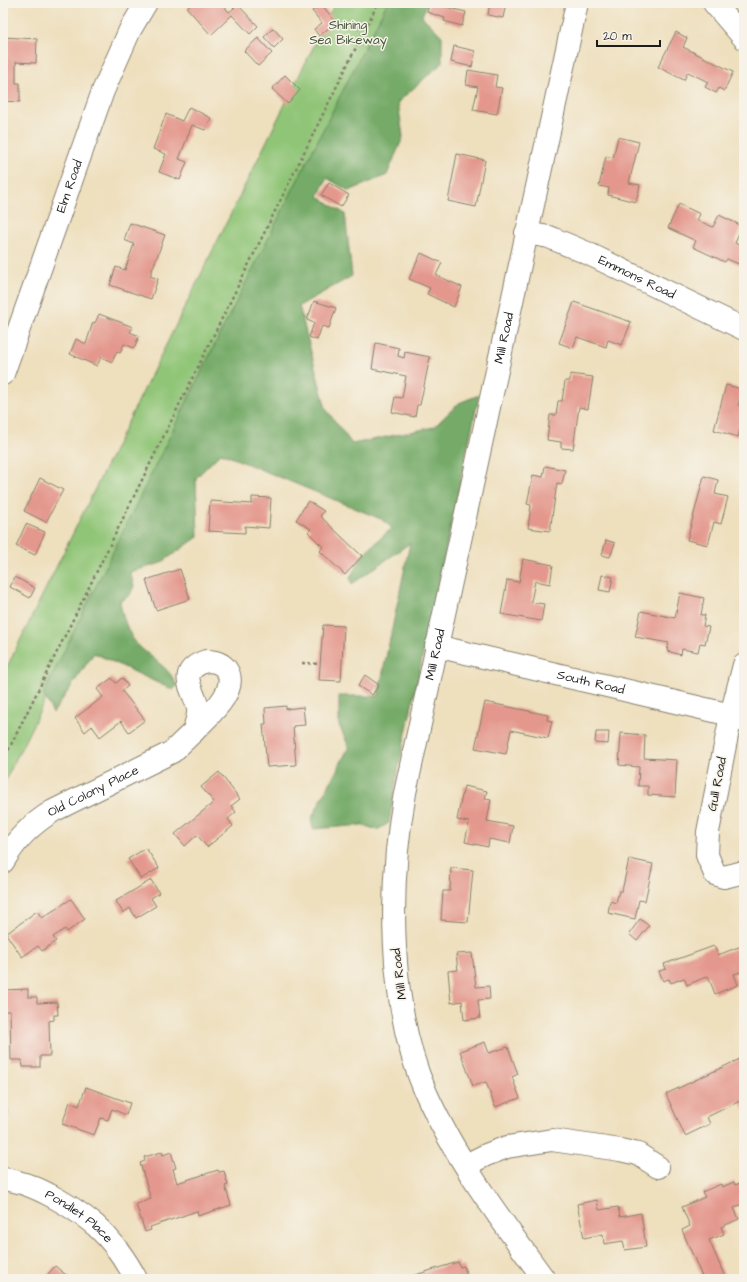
<svg xmlns="http://www.w3.org/2000/svg" width="747" height="1282" font-family="'Architects Daughter',sans-serif">
<style>
.green{fill:#90c577;stroke:#56704a}
.forest{fill:#74aa68;stroke:#486342}
.building{fill:#e4988d}
.lines{fill:none;stroke-linecap:round;stroke-linejoin:round}
.minor-casing{stroke:#857e6c;stroke-width:24}
.path{stroke:#857e6c;stroke-width:2.5;stroke-dasharray:3 3;stroke-linecap:butt}
.minor{stroke:#fff;stroke-width:22}
.labels{text-anchor:middle;dominant-baseline:central;stroke-width:3;stroke-linejoin:round;paint-order:stroke}
.park-label{font-size:13px;fill:#45573c;stroke:#f7f3e8}
.street-label{font-size:13px;fill:#1c1c1c;stroke:#f7f3e8}
</style>
<rect width="100%" height="100%" fill="#f7f3e8"/>
<filter id="ink" filterUnits="userSpaceOnUse"><feTurbulence type="fractalNoise" baseFrequency=".025" numOctaves="2"/><feDisplacementMap in="SourceGraphic" scale="8" xChannelSelector="R" yChannelSelector="G"/><feConvolveMatrix kernelMatrix="1 2 1 2 8 2 1 2 1" color-interpolation-filters="sRGB"/></filter>
<filter id="wash" filterUnits="userSpaceOnUse"><feTurbulence type="fractalNoise" baseFrequency=".012" numOctaves="4" result="noise"/><feDisplacementMap in="SourceGraphic" scale="16" xChannelSelector="R" yChannelSelector="G"/><feGaussianBlur stdDeviation="0.9" result="paint"/><feColorMatrix in="noise" values="0 0 0 0 0 0 0 0 0 0 0 0 0 0 0 0 0 1.4 0 .05"/><feComposite in="paint" operator="in"/></filter>
<g filter="url(#wash)">
<rect width="100%" height="100%" fill="#eedfbd"/>
<polygon class="green" points="335,3 391,3 3,785 3,675"/>
<path class="forest" d="M387 3H427L422 16 442 36V63L398 102 403 137 387 175 349 191 327 178 318 196 345 214 352 276 299 306 326 409 352 444 434 427 459 403 479 395 398 770 389 823 377 830 363 825 313 829 311 819 349 747 339 725V696H378L410 543 352 584 350 577 365 552 392 528 381 519 221 453 196 478 198 537 161 563 130 572 134 586 130 595 120 601C121 613 128 634 137 644 150 658 170 667 177 686L173 690 94 653 53 713 43 694 222 330Z"/>
<g id="blocks">
<g class="building">
<polygon points="193,3 221,3 229,12 238,5 258,26 250,34 232,15 211,35 187,8"/>
<polygon points="429,3 466,12 462,26 444,21 445,18 427,12"/>
<polygon points="490,3 506,3 503,18 488,15"/>
<polygon points="321,4 336,22 319,36 314,29 322,23 312,11"/>
<polygon points="273,28 283,39 274,48 264,37"/>
<polygon points="676,32 687,38 683,47 733,72 724,91 719,88 716,93 705,87 708,82 688,72 684,80 658,67"/>
<polygon points="3,37 37,39 36,63 16,62 16,83 20,83 20,102 3,101"/>
<polygon points="258,38 272,53 258,66 244,51"/>
<polygon points="454,46 475,51 472,67 451,62"/>
<polygon points="468,70 497,75 495,87 502,88 497,114 473,110 478,87 466,85"/>
<polygon points="285,75 300,90 288,104 272,89"/>
<polygon points="189,107 211,118 205,130 192,125 179,159 187,162 180,180 159,172 166,154 153,149 166,114 182,121"/>
<polygon points="618,137 639,142 629,183 640,185 636,202 608,195 609,188 599,186 606,156 613,158"/>
<polygon points="457,154 485,160 476,207 448,201"/>
<polygon points="329,183 349,195 341,207 321,195"/>
<polygon points="679,204 700,214 697,220 713,227 719,215 742,226 735,243 744,248 744,260 741,265 727,259 725,262 693,247 696,241 668,228"/>
<polygon points="130,223 165,235 150,276 158,279 151,299 110,285 116,267 125,270 134,244 124,240"/>
<polygon points="421,253 442,263 436,275 462,287 454,307 427,294 430,288 409,279"/>
<polygon points="314,301 336,308 329,328 322,326 317,340 309,337 314,323 307,320"/>
<polygon points="574,302 631,322 622,345 608,340 606,347 577,337 573,348 559,343"/>
<polygon points="99,314 133,327 130,332 139,336 134,348 124,344 120,353 117,351 112,362 101,357 97,366 70,354 76,339 86,344 93,322 95,323"/>
<polygon points="376,343 399,348 398,356 404,358 405,352 430,357 420,405 417,405 415,417 392,412 395,397 402,398 406,376 372,369"/>
<polygon points="570,374 593,377 588,409 579,407 573,449 561,448 561,442 547,440 550,415 556,415 558,401 562,401 565,381 570,381"/>
<polygon points="726,385 742,389 738,405 744,406 744,414 738,437 714,430"/>
<polygon points="545,466 565,470 562,484 557,483 550,531 528,528 531,505 527,504 533,475 543,477"/>
<polygon points="704,476 718,480 715,494 728,497 721,524 714,522 708,545 687,540"/>
<polygon points="40,478 63,490 46,522 24,511"/>
<polygon points="252,497 271,498 269,528 245,526 245,533 208,531 210,501 252,504"/>
<polygon points="308,501 324,511 320,516 362,556 345,575 320,551 323,547 308,532 311,529 296,520"/>
<polygon points="26,524 45,532 35,555 16,546"/>
<polygon points="606,540 615,543 610,557 602,555"/>
<polygon points="523,559 553,565 550,584 535,581 531,602 544,604 541,621 501,614 507,580 519,582"/>
<polygon points="180,569 190,599 156,610 146,580"/>
<polygon points="602,575 613,577 610,592 599,590"/>
<polygon points="15,577 35,588 30,598 10,587"/>
<polygon points="680,593 704,598 701,615 705,615 703,626 709,627 705,644 700,643 698,652 682,649 681,655 667,651 669,643 635,637 641,611 675,618"/>
<polygon points="323,625 344,626 341,681 319,680"/>
<polygon points="365,675 379,685 372,695 358,686"/>
<polygon points="112,678 116,683 122,678 128,686 122,691 145,720 129,732 121,721 100,737 92,726 85,732 75,718 103,697 97,689"/>
<polygon points="485,702 548,715 547,720 552,721 548,738 511,730 506,754 475,748"/>
<polygon points="286,706 286,709 303,707 305,725 293,726 296,765 267,767 263,724 266,724 265,708"/>
<polygon points="596,732 609,732 608,744 595,743"/>
<polygon points="621,733 645,735 644,758 677,760 675,797 648,795 648,786 638,786 639,767 619,765"/>
<polygon points="219,772 240,799 231,806 236,812 228,819 233,826 207,847 197,835 185,846 175,834 214,802 201,787"/>
<polygon points="464,786 487,791 485,799 491,800 487,821 513,826 510,843 489,839 488,847 465,842 469,822 457,820"/>
<polygon points="146,848 159,868 141,879 128,859"/>
<polygon points="629,859 653,864 645,901 639,900 635,919 608,913 610,901 616,903 619,891 622,891"/>
<polygon points="451,868 473,870 468,922 441,920 443,891 450,891"/>
<polygon points="151,880 159,893 151,898 156,906 136,918 130,908 123,913 116,901"/>
<polygon points="71,899 85,919 67,932 65,929 53,937 56,941 42,951 38,946 22,957 6,934 37,911 42,918"/>
<polygon points="640,919 649,926 637,941 629,934"/>
<polygon points="744,945 744,971 734,974 738,985 715,994 708,976 687,985 684,978 671,983 669,979 663,981 659,971 666,969 664,964 714,946 718,955"/>
<polygon points="472,953 476,987 489,986 490,999 478,1000 480,1018 464,1020 462,1001 451,1003 448,971 458,970 456,954"/>
<polygon points="28,989 28,997 37,997 37,1003 57,1002 58,1015 54,1015 54,1020 49,1021 50,1056 40,1056 40,1067 23,1067 22,1060 11,1060 10,1011 3,1011 3,990"/>
<polygon points="485,1042 489,1053 508,1047 518,1074 512,1077 520,1098 495,1107 486,1082 473,1086 460,1051"/>
<polygon points="744,1057 744,1110 740,1101 707,1117 710,1124 685,1136 666,1094"/>
<polygon points="86,1087 130,1103 126,1115 112,1109 108,1120 101,1118 94,1135 62,1124 70,1102 79,1106"/>
<polygon points="3,1097 6,1097 7,1113 3,1113"/>
<polygon points="162,1152 163,1155 171,1152 176,1168 173,1169 177,1183 218,1170 219,1172 224,1171 228,1185 225,1186 231,1205 198,1216 197,1211 150,1227 151,1230 145,1232 136,1204 151,1199 140,1163 145,1161 144,1157"/>
<polygon points="734,1182 735,1185 743,1182 744,1185 744,1203 734,1208 739,1219 721,1227 724,1234 709,1240 725,1277 721,1279 703,1279 682,1230 690,1226 682,1207 705,1197 702,1192 721,1184 722,1187"/>
<polygon points="597,1200 599,1210 618,1207 620,1217 641,1213 646,1247 625,1250 623,1241 604,1244 603,1234 584,1238 577,1204"/>
<polygon points="458,1262 460,1267 464,1266 468,1279 402,1279"/>
<polygon points="55,1266 71,1279 44,1279"/>
</g>
</g>
</g>
<g filter="url(#ink)">
<use href="#blocks" fill-opacity="0" stroke="#857e6c" stroke-width="1"/>
<g class="lines">
<defs>
<g id="minor">
<polyline points="714,3 744,38"/>
<path id="s1" d="M526 233 549 237 587 253 744 329"/>
<path id="s2" d="M3 374 103 91 130 30 146 3"/>
<path id="s3" d="M436 646 731 715 744 721"/>
<path d="M206 661C214 661 221 662 226 669 241 690 207 717 194 731 195 724 199 716 198 709 195 690 174 672 206 661Z"/>
<polyline points="744,665 731,715 708,832 707,855 715,874 724,877 744,872"/>
<path id="s4" d="M3 862C16 840 30 825 53 811L172 752 194 731"/>
<polyline points="466,1165 486,1155 507,1147 552,1140 620,1150 638,1154 658,1167"/>
<path id="s5" d="M3 1179C33 1182 72 1206 95 1225 111 1239 127 1261 136 1279"/>
<path id="s6" d="M544 1279C501 1220 456 1160 426 1093 388 1006 388 885 405 793L577 3"/>
</g>
</defs>
<use href="#minor" class="minor-casing"/>
<g class="path">
<polyline points="302,663 320,664"/>
<polyline points="3,761 378,3"/>
</g>
<use href="#minor" class="minor"/>
</g>
</g>
<g class="labels">
<g class="park-label">
<text x="348" y="25">Shining<tspan x="348" dy="15">Sea Bikeway</tspan></text>
</g>
<g class="street-label">
<text stroke="none"><textPath href="#s2" startOffset="199">Elm Road</textPath></text>
<text stroke="none"><textPath href="#s1" startOffset="120">Emmons Road</textPath></text>
<text stroke="none"><textPath href="#s6" startOffset="991">Mill Road</textPath></text>
<text stroke="none"><textPath href="#s6" startOffset="667">Mill Road</textPath></text>
<text stroke="none"><textPath href="#s3" startOffset="159">South Road</textPath></text>
<text transform="translate(717 784) rotate(-79)">Gull Road</text>
<text stroke="none"><textPath href="#s4" startOffset="117">Old Colony Place</textPath></text>
<text transform="translate(399 974) rotate(-97)">Mill Road</text>
<text stroke="none"><textPath href="#s5" startOffset="86">Pondlet Place</textPath></text>
</g>
</g>
<rect width="747" height="1282" fill="none" stroke="#f7f3e8" stroke-width="16"/>
<path d="M597 40v6h63v-6" fill="none" stroke="#1c1c1c" stroke-width="2"/>
<text x="603" y="40" font-size="12" fill="#1c1c1c" stroke="#f7f3e8" stroke-width="3" paint-order="stroke">20 m</text>
</svg>
